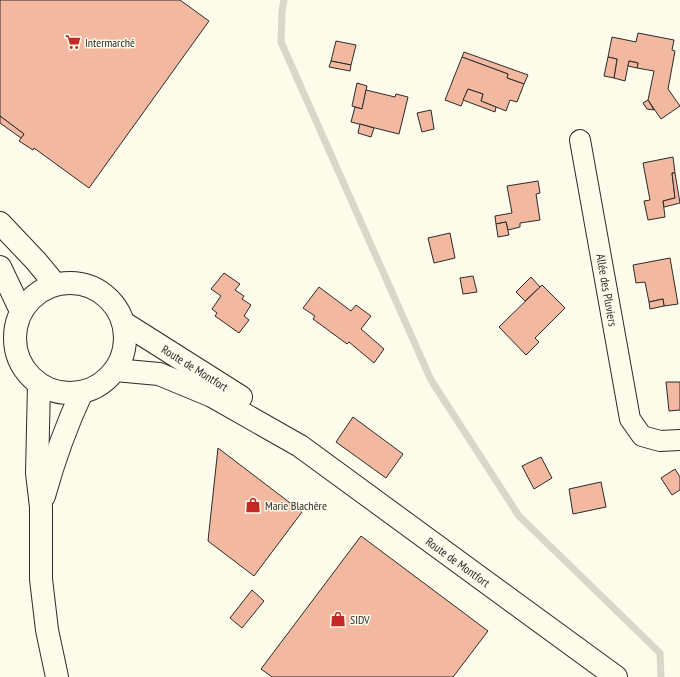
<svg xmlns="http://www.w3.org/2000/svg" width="680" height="677" font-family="'PT Sans Narrow',sans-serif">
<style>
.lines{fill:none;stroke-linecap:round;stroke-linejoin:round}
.stream{stroke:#d8d7c9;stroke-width:7}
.building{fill:#f2b8a0;stroke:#2b2b2b}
.street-casing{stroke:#2b2b2b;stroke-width:22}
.secondary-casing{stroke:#2b2b2b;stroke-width:24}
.primary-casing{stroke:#2b2b2b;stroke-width:24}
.street{stroke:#fdfbea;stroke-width:20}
.secondary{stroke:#fdfbea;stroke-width:22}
.primary{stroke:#fdfbea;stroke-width:22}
.labels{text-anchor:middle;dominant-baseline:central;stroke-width:3;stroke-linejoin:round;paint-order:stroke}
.poi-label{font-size:12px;fill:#2b2b2b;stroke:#fdfbea;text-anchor:start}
.street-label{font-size:12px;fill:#2b2b2b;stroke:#fdfbea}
</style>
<rect width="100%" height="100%" fill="#fdfbea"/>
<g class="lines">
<polyline class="stream" points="284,0 282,11 281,42 431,380 519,516 660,653 661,677"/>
</g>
<g class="building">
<polygon points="0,0 180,0 209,21 89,188 34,148 33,150 19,141 24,134 0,116"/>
<polygon points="638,33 674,40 672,50 675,51 668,89 680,106 661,119 648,100 654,71 637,68 638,63 629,61 625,81 614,78 617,59 608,57 612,37 636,42"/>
<polygon points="336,41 356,45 351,65 331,61"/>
<polygon points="464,52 528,75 524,84 507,78 508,74 462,57"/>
<polygon points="462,57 508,74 507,78 524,84 517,102 510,100 506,111 481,101 483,94 468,89 461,106 445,100"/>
<polygon points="608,57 617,59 614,78 604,76"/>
<polygon points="331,61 351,65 350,71 329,67"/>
<polygon points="629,61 638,63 637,68 628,66"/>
<polygon points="357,83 367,86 362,109 352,106"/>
<polygon points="468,89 483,94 481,101 496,107 495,112 463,100"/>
<polygon points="366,90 395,97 396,94 408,97 399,134 351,122 355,107 362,109"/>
<polygon points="648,100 654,110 647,109 643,103"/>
<polygon points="431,110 434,129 422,132 417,113"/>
<polygon points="0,116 24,134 21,138 0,123"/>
<polygon points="360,124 374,128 371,137 358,133"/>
<polygon points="673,157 675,173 672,173 675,198 663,201 665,217 648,220 644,201 650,200 643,163"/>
<polygon points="672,173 675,173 680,203 664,207 663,201 675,198"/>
<polygon points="538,181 540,193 536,194 540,220 520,223 520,227 508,230 506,222 496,224 495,216 512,213 507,186"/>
<polygon points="506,222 509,235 498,237 496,224"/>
<polygon points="450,233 455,258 434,263 428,238"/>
<polygon points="670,258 678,304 664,306 663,299 649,302 645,282 636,283 633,265"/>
<polygon points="224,273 240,284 235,290 244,296 242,299 251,305 244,316 249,320 239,333 215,316 217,313 212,309 221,296 211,289"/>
<polygon points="473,276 477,292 463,294 460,278"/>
<polygon points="531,277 540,287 525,301 516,292"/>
<polygon points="542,285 565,308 535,338 539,342 526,355 499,327"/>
<polygon points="319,287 351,311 356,305 371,316 361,329 384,349 374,363 349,342 347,344 313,319 315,316 303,308"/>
<polygon points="663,299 664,306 650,309 649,302"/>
<polygon points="666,382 680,382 680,410 669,411"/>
<polygon points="353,417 403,454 386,478 336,442"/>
<polygon points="218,448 302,512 254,576 208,541"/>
<polygon points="541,457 552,478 534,489 522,466"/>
<polygon points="675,469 680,477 680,490 672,495 661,478"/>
<polygon points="601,482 606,507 573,514 569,489"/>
<polygon points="361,536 488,631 453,677 272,677 261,669"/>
<polygon points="252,590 264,601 242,628 230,618"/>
</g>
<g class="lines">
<defs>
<polyline id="street" points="580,140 630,419 642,436 660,441 680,440"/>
<g id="secondary">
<polyline points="124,323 241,397"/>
<polyline points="115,370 159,374 212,396 300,446 616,677"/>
</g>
<g id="primary">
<polyline points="0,223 36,261 55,284"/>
<polyline points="0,267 21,311"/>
<circle cx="70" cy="338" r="55"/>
<polyline points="39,384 37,473 41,507 41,579 47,630 57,677"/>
<path d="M44 496C54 460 66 426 82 392"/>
</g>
</defs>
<use href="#street" class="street-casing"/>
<use href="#secondary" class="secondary-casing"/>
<use href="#primary" class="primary-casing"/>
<use href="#street" class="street"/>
<use href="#secondary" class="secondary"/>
<use href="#primary" class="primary"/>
</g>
<defs>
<symbol id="supermarket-bare" viewBox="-9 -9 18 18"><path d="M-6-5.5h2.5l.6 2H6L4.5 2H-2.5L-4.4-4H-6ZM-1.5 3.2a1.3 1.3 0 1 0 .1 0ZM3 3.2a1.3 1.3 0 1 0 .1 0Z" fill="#c62828" stroke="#fdfbea" stroke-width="2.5" paint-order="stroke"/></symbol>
<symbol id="shop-bare" viewBox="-9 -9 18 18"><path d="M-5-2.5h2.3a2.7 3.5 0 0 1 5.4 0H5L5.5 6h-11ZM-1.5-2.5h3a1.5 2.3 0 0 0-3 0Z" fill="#c62828" stroke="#fdfbea" stroke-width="2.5" paint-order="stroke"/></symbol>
</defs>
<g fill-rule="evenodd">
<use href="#supermarket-bare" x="62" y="31" width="22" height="22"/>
<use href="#shop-bare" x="242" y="494" width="22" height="22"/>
<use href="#shop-bare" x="327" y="608" width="22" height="22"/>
</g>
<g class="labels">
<g class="poi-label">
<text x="85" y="42">Intermarché</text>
<text x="265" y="505">Marie Blachère</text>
<text x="350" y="619">SIDV</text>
</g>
<g class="street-label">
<text transform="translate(607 290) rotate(80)">Allée des Pluviers</text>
<text transform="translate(195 368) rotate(32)">Route de Montfort</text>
<text transform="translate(458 562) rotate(36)">Route de Montfort</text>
</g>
</g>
</svg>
